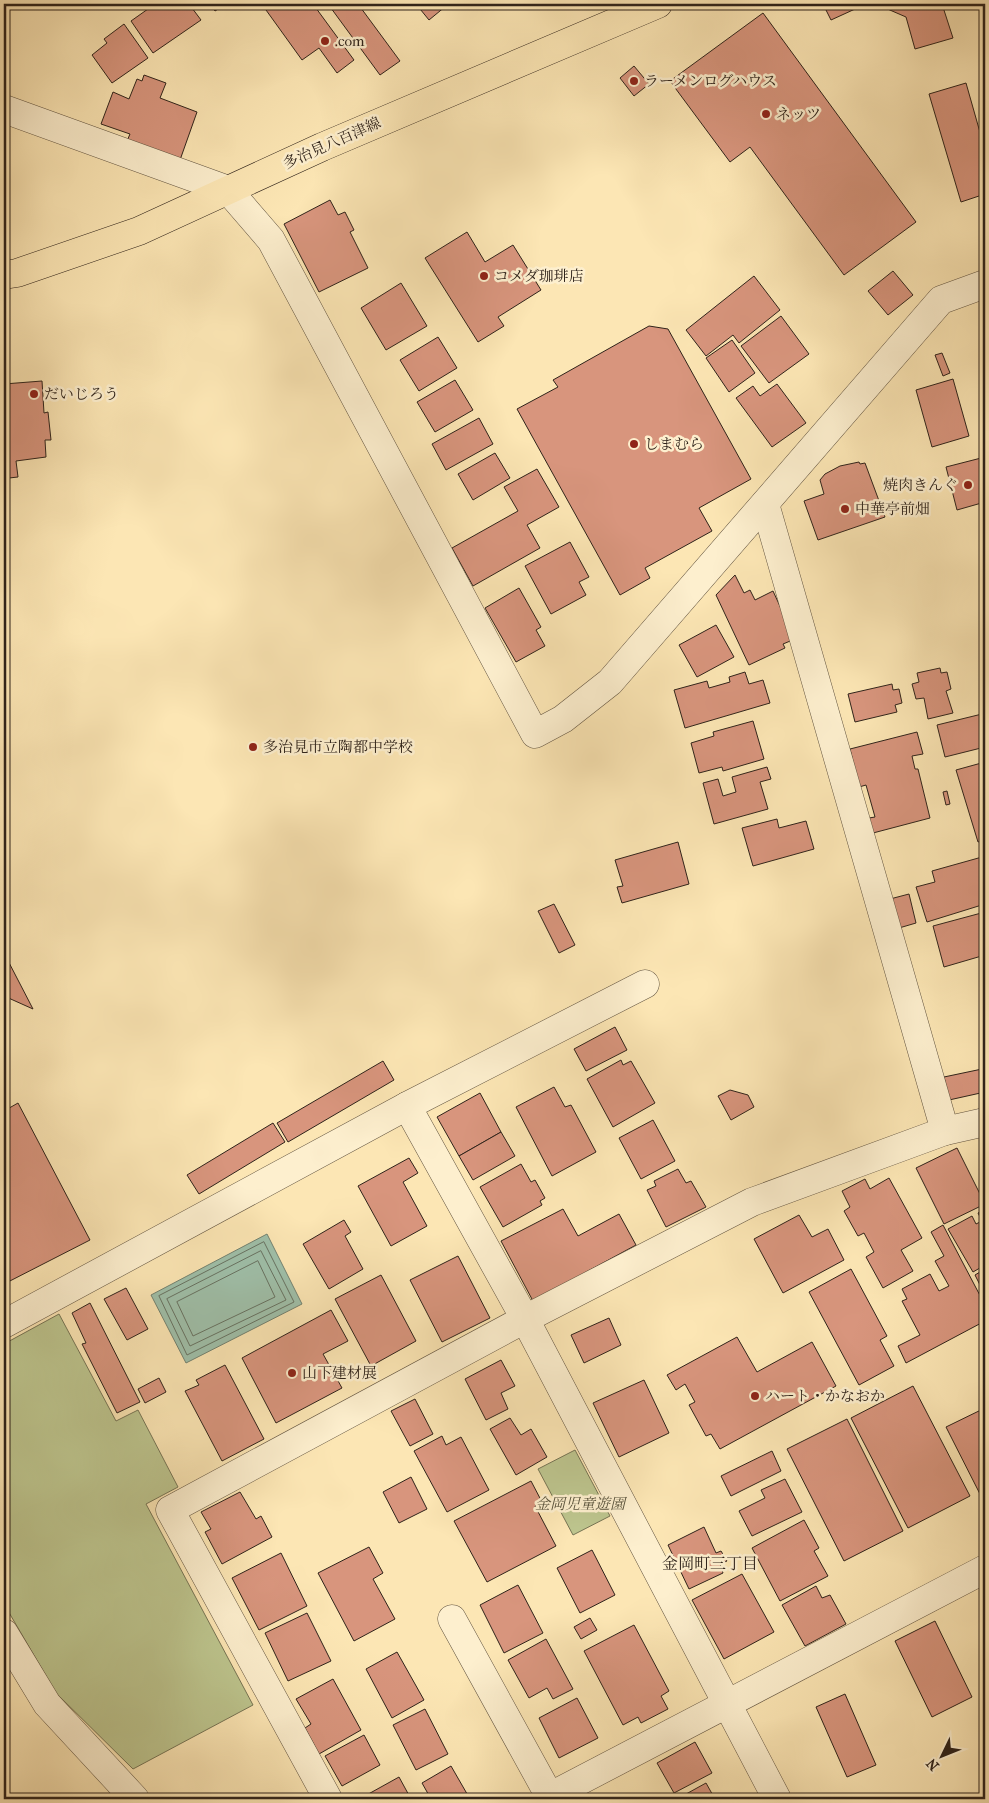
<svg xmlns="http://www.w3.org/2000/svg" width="989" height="1803" font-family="'IM FELL French Canon','Noto Serif JP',serif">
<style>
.green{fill:#bdc58e;stroke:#767454}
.water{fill:#9fc0aa;stroke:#728170}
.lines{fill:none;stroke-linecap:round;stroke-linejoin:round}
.shore{stroke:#677262;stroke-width:1}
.building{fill:#d8957d;stroke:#2f231a}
.minor-casing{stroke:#625440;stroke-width:29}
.major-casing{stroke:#2f231a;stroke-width:29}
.minor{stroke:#fdefce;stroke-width:28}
.major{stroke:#fce6b4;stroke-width:28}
.poi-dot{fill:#8f2418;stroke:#fdefce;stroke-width:2}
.labels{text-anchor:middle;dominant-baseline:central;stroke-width:5;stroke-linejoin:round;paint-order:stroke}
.poi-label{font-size:15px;fill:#2f231a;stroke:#fdefce;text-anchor:start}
.street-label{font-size:15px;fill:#2f231a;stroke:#fdefce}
.park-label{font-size:15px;font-style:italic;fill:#5a543d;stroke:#fdefce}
.neighbourhood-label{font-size:16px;fill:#2f231a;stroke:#fdefce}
</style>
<rect width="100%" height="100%" fill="#fce6b4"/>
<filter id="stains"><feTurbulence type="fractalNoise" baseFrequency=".004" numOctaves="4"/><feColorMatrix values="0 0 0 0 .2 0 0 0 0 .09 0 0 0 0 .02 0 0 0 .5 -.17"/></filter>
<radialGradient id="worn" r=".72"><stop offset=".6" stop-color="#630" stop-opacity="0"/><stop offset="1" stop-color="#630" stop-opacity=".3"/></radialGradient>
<g class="green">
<polygon points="59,1314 116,1421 138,1410 178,1487 146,1504 253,1705 133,1769 56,1693 4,1604 4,1344"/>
<polygon points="575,1450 610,1516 573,1535 538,1469"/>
</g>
<polygon class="water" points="267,1234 302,1304 186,1363 151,1295"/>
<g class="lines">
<g class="shore">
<polygon points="264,1242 294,1302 187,1355 159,1296"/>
<polygon points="261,1251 286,1300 190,1346 167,1299"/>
<polygon points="258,1261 275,1297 193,1336 177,1302"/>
</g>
</g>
<g class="building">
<polygon points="155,4 189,4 201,20 153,53 131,21"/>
<polygon points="210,4 226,4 215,11"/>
<polygon points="274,4 313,4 354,60 337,73 319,48 302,60 266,10"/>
<polygon points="328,4 358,4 400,61 380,75"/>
<polygon points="416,4 444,4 446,6 429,20"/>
<polygon points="823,4 866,4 831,20"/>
<polygon points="876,4 942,4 953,38 915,49 906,17"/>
<polygon points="763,13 916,222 844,275 750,147 730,162 670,81"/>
<polygon points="124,24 148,58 112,83 92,55 107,43 104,39"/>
<polygon points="634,66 649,84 634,96 620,78"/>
<polygon points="144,75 166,83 160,98 197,112 180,160 127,141 130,134 101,124 113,92 129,99 137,79 142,81"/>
<polygon points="966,83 985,150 985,194 961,202 929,94"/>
<polygon points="330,200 338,215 345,212 354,230 350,232 368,268 319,292 284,224"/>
<polygon points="467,232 485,262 513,245 541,290 498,317 504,326 478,342 425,258"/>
<polygon points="893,271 913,295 888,315 868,291"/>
<polygon points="754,276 780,310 739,343 733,335 706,356 686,330"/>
<polygon points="401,283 427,326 386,350 361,308"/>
<polygon points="781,316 809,354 769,383 741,346"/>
<polygon points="649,326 668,329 751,479 699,508 712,531 645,568 650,578 620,595 517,409 558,387 553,380"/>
<polygon points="438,337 457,368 419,391 400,360"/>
<polygon points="732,340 755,373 729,392 706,358"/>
<polygon points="942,353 950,373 943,376 935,355"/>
<polygon points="953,379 969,436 932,447 916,390"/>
<polygon points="455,380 473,410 435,432 417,402"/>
<polygon points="42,381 44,413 48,412 51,440 45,440 46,457 16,461 18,477 9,478 7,457 4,457 4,384"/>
<polygon points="777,384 806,423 772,447 736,398 753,386 760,396"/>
<polygon points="479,418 493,444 446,470 432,444"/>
<polygon points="495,453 510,478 473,500 458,474"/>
<polygon points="985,457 985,502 957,510 946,467"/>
<polygon points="859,462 860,464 865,463 885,517 818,540 804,501 824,494 820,480 825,474 840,466"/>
<polygon points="537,469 559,507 527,525 540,548 473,586 452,548 518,511 504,487"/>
<polygon points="570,542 589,577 579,582 586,595 551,614 525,566"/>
<polygon points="735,575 744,593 750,590 755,600 773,591 795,639 783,644 785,648 749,665 716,595"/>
<polygon points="519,588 541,627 536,630 545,646 516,662 485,608"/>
<polygon points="716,625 734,657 697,677 679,645"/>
<polygon points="940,668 941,673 947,672 951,689 946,691 953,713 928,719 924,698 916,699 912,684 919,682 917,673"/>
<polygon points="745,672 749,684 763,680 770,703 685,728 674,690 707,681 709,688 730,682 729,677"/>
<polygon points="892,684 893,690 899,689 902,703 895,705 897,712 855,722 848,694"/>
<polygon points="982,714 985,726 985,747 945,757 937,725"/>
<polygon points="753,721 764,759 723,771 722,767 699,773 691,743 714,736 713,732"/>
<polygon points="917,732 923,754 912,756 915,769 918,769 930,818 873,833 869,818 875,817 866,785 859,787 850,749"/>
<polygon points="985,762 985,840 978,842 956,770"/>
<polygon points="767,767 771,779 760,782 768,809 714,824 703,783 718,779 723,796 736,792 732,777"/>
<polygon points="947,791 950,804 946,805 943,792"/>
<polygon points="777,819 779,828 806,821 814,849 753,866 742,828"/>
<polygon points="678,842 689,884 622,903 617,887 623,886 615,860"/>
<polygon points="982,857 985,868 985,904 927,922 916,887 935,882 932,871"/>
<polygon points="909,894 916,923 899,928 890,899"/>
<polygon points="554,904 575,945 559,953 538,911"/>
<polygon points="985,912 985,955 944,967 933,926"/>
<polygon points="4,953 33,1009 4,996"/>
<polygon points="615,1027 627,1050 586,1071 574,1049"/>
<polygon points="621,1060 623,1065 631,1061 655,1103 613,1127 587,1079"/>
<polygon points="383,1061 394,1080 288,1142 277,1123"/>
<polygon points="982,1069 985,1092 949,1100 944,1077"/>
<polygon points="554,1087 565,1107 571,1105 596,1152 552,1176 516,1107"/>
<polygon points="730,1090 748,1095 754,1107 731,1120 718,1096"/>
<polygon points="480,1093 501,1132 459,1156 437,1117"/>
<polygon points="18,1103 90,1240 4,1284 4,1111"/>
<polygon points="653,1120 675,1161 641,1179 619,1138"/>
<polygon points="273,1123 285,1142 199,1194 187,1175"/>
<polygon points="501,1132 515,1156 473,1180 459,1156"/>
<polygon points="957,1148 985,1204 944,1224 916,1168"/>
<polygon points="409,1158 418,1173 403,1182 427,1226 391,1246 358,1186"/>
<polygon points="521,1164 531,1182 535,1180 545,1198 540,1201 542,1205 503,1227 480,1187"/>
<polygon points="678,1169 686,1183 691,1181 706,1207 666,1227 647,1190 656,1186 654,1181"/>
<polygon points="889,1178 922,1238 901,1250 913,1271 883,1288 866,1257 874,1252 864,1233 858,1236 844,1211 850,1207 842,1191 865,1179 870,1189"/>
<polygon points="563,1209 578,1236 619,1214 636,1245 533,1301 501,1241"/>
<polygon points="985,1209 985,1265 973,1272 948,1229 972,1216 976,1224 982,1221 978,1213"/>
<polygon points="799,1215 812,1237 828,1229 844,1260 783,1293 754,1239"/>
<polygon points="344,1220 351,1232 345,1236 363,1269 329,1289 303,1244"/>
<polygon points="943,1225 985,1305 985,1321 906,1363 898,1346 920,1335 902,1301 907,1299 902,1289 930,1274 939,1291 949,1286 935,1261 944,1256 931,1232"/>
<polygon points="458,1256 490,1318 442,1342 410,1280"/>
<polygon points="851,1269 887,1336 880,1340 894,1366 859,1385 809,1292"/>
<polygon points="985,1269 985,1295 975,1275"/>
<polygon points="381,1275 416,1341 371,1366 335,1299"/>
<polygon points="126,1288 148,1329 127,1340 104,1299"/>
<polygon points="90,1303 140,1402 117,1413 82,1344 86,1343 72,1313"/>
<polygon points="331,1310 348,1341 323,1354 342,1388 276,1423 242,1358"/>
<polygon points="609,1318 621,1345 584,1363 571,1335"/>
<polygon points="737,1337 757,1372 812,1342 836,1386 720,1449 711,1434 706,1436 689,1405 695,1402 685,1384 676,1390 667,1375"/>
<polygon points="501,1360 515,1386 501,1393 508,1409 486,1420 465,1379"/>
<polygon points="225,1365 264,1439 222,1461 185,1391 199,1385 196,1380"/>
<polygon points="159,1378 166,1392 145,1403 138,1389"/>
<polygon points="644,1380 669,1433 619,1457 593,1403"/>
<polygon points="913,1386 970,1496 908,1528 851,1418"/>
<polygon points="415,1399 433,1434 410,1446 391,1411"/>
<polygon points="985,1408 985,1497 982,1498 946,1427"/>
<polygon points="510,1418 521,1435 531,1429 547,1457 516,1475 490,1429"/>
<polygon points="847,1419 903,1531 844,1561 787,1449"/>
<polygon points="442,1436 446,1445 461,1437 489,1490 447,1512 414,1451"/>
<polygon points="772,1451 781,1471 731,1496 721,1476"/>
<polygon points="411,1477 427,1509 399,1523 383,1492"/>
<polygon points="785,1479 802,1512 752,1536 739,1511 765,1498 761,1490"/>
<polygon points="531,1481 542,1502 535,1506 556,1546 487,1582 454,1521"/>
<polygon points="240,1492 256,1519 261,1516 272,1537 222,1564 205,1532 211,1529 201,1512"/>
<polygon points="804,1520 819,1548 814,1551 828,1576 780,1601 752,1548"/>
<polygon points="704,1527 716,1553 721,1551 727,1561 720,1564 723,1573 689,1589 668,1545"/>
<polygon points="369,1547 383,1573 373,1579 395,1619 354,1641 318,1573"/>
<polygon points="592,1550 615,1595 580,1613 557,1568"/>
<polygon points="281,1553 307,1606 259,1630 232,1578"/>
<polygon points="742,1574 774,1632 724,1659 692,1600"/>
<polygon points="518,1585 543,1633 504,1653 480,1605"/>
<polygon points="816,1586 822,1598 830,1595 846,1624 805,1646 782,1605"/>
<polygon points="307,1613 331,1661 288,1681 265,1633"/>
<polygon points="590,1618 597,1630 581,1639 574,1627"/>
<polygon points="935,1621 972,1697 932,1717 895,1641"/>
<polygon points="634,1625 669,1691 661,1696 668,1709 641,1723 638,1717 623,1725 584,1651"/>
<polygon points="546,1639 573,1689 553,1699 547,1688 529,1698 508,1660"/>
<polygon points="397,1652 424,1700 392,1718 366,1669"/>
<polygon points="333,1679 361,1730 319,1754 305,1728 311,1724 296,1699"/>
<polygon points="845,1694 876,1765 847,1777 816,1707"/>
<polygon points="577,1698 598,1738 559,1758 539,1718"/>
<polygon points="425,1709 448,1754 416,1770 393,1725"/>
<polygon points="364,1735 380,1765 342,1786 325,1756"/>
<polygon points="695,1742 712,1773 674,1793 657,1763"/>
<polygon points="451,1766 470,1799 431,1799 422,1783"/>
<polygon points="399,1777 411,1799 364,1799 363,1797"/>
<polygon points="706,1783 715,1799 677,1799"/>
</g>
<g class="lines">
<defs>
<g id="minor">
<polyline points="4,109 228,190 271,240 535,734 563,719 610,682 941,300 985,284"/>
<polyline points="765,504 945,1131"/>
<polyline points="407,1106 525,1319 777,1799"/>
<polyline points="4,1324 407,1106 645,984"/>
<polyline points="452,1619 550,1797"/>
<polyline points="4,1633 47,1704 135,1799"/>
<polyline points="328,1799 170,1510 525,1319 752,1202 945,1131 985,1122"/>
<polyline points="545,1799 985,1569"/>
</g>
<polyline id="major" points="4,275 17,273 139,231 322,147 658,4"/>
</defs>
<use href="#minor" class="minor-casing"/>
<use href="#major" class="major-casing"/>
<use href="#minor" class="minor"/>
<use href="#major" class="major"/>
</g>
<g class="poi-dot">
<circle cx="325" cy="41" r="5"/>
<circle cx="634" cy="81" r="5"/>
<circle cx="766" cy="114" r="5"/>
<circle cx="484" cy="276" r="5"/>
<circle cx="34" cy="394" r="5"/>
<circle cx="634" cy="444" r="5"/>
<circle cx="968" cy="485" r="5"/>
<circle cx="845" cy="509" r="5"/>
<circle cx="253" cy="747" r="5"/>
<circle cx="292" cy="1373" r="5"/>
<circle cx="755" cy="1396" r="5"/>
</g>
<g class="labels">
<g class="poi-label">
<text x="335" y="41">.com</text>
<text x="644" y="81">ラーメンログハウス</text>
<text x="776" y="114">ネッツ</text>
<text x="494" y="276">コメダ珈琲店</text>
<text x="44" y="394">だいじろう</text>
<text x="644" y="444">しまむら</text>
<text x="958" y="485" text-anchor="end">焼肉きんぐ</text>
<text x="855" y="509">中華亭前畑</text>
<text x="263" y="747">多治見市立陶都中学校</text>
<text x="302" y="1373">山下建材展</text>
<text x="765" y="1396">ハート・かなおか</text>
</g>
<g class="street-label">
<text transform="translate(332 143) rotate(-24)">多治見八百津線</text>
</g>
<g class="park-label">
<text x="580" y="1504">金岡児童遊園</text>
</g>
<g class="neighbourhood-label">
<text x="710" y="1563">金岡町三丁目</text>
</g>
</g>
<rect width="989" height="1803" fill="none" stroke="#fce6b4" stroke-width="20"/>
<rect x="5" y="5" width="979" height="1793" fill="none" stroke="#2f231a" stroke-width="2.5"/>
<rect x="10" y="10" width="969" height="1783" fill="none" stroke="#2f231a"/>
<g transform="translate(942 1756) rotate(227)" stroke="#fdefce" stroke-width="4" paint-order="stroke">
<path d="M0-4L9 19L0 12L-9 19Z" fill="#2f231a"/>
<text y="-8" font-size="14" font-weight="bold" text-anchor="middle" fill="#2f231a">N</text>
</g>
<rect width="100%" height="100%" filter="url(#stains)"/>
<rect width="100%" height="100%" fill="url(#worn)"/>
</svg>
